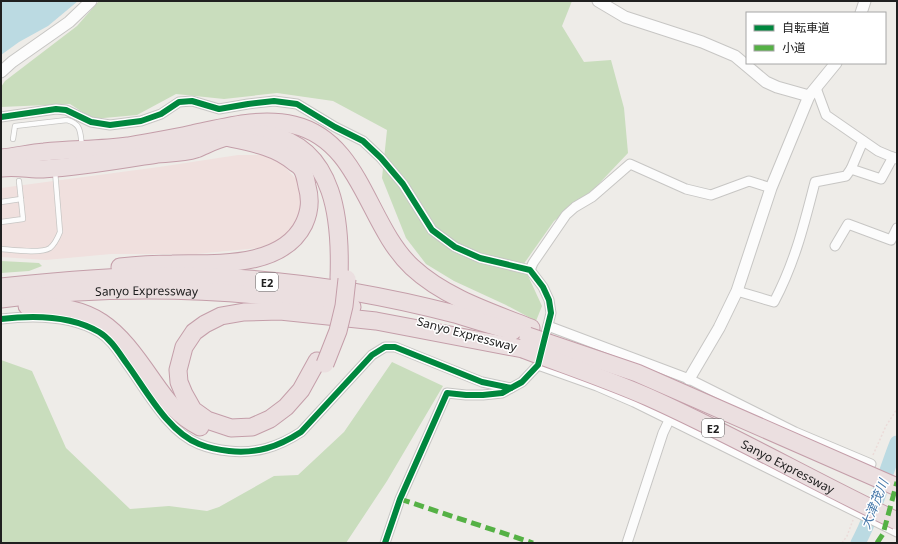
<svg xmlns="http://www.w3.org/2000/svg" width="898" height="544" font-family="'Noto Sans','Noto Sans JP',sans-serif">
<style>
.commercial{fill:#f0e0de}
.forest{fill:#c9ddbd}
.water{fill:#bbdae2}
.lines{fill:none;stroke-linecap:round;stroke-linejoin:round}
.river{stroke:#bbdae2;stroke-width:15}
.service-casing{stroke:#c7c6c4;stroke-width:6}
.minor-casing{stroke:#c7c6c4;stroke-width:11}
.tertiary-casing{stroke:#c7c6c4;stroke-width:13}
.motorway-casing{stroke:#c49ea9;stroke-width:19}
.path{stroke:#ebdbd9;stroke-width:1.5;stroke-dasharray:2 2;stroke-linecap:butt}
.service{stroke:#fcfcfc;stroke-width:4.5}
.minor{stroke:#fcfcfc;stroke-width:9}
.tertiary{stroke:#fcfcfc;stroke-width:11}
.motorway{stroke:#ebdfe0;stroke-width:17}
.motorway-bridge-casing{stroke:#c49ea9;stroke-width:19;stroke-linecap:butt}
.motorway-bridge{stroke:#ebdfe0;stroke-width:17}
.quiet{stroke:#55b145;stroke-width:5;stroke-dasharray:10 5;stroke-linecap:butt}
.cycleway-casing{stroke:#fff;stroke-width:8}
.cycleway{stroke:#00873e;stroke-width:6}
.labels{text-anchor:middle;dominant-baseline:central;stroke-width:3;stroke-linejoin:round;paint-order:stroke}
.shield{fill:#fff;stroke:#636363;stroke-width:1}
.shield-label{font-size:11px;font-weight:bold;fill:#202020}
.street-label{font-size:12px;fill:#202020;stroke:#fff}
.water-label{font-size:13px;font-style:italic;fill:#4678aa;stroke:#fff}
</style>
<rect width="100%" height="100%" fill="#eeece8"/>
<polygon class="commercial" points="238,155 263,155 282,164 296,179 304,194 302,210 293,226 281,239 259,248 196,254 111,254 46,260 1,257 1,188 159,167"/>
<g class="forest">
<polygon points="99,1 572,1 562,26 584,62 611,60 624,108 628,153 592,191 554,221 523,265 542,306 536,321 506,305 454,281 426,264 406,238 382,178 387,130 333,101 277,93 224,99 176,94 137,115 93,119 70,104 1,107 1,87 5,81 77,26"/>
<polygon points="1,261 39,263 42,266 29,271 1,273"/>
<polygon points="1,360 32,371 66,448 130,509 169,506 207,511 219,507 274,476 298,475 344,432 392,362 443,386 387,481 346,543 1,543"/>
</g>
<polygon class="water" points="1,1 78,1 48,26 19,42 1,55"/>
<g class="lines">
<path class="river" d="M858 543C875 512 884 476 897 443"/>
<defs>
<g id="service">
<path d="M13 139 15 126 67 120C82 124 80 133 82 146"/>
<polyline points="1,202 21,199"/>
<polyline points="1,222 23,219 19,181"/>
<path d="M1 249C13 250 41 254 50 248 55 244 58 237 60 232L55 171"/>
</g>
<g id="minor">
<polyline points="816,88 826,115 878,151 897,159"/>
<polyline points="1,117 56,109 66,110 91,122 110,125 141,121 161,114 179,102 192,101 219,109 248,104 274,101 297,104 335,127 363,141 381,158 403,184 432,230 455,247 480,258 530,270 543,287 549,300 551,313 538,365 522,382 502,393 483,395 466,395 447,393 400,499 385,543"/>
<polyline points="851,169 881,179 893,157"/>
<polyline points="835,246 848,224 891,240 897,228"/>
<polyline points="530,270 533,263 566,215 575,207 592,197 630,164 686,189 711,195 749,181 771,188"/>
<path d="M737 291 774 302C795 262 804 225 815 182L846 176 851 169 863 141"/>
<path d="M1 319C34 315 70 315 99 332 111 339 119 353 127 364 146 390 168 432 199 444 209 448 219 450 229 451 256 454 278 447 301 432L372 355 385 347H395L482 382 511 388"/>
<polyline points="548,326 689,379 795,432 871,464"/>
<polyline points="538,365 597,386 634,402 897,532"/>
<polyline points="627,543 663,433 672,414"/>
</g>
<g id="tertiary">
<polyline points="598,1 625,17 702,42 735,56 766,82 777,87 809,96"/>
<polyline points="861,13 865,1"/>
<polyline points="1,72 12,62 69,22 91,1"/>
<polyline points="689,379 719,328 737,291 771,188 809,96 836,63"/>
</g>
<g id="motorway">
<path d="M1 158C15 157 30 153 44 152 72 149 100 150 128 146 149 142 171 139 192 134 226 127 260 117 294 125 361 141 367 225 412 267 444 297 490 312 531 328"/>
<path d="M1 168C15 166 29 169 43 169 81 167 120 160 157 154 170 153 184 153 196 149 206 145 217 139 227 137 240 135 256 132 269 135 336 148 341 223 339 278"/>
<path d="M120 267C138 265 155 264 172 264 214 263 282 269 304 224 310 211 311 200 307 186 306 181 305 174 302 169 300 166 297 164 295 163 276 146 249 142 225 137"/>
<path d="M1 287C57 281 113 276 170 276 265 276 363 290 455 314 474 320 493 326 513 331"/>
<path id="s1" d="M1 299C95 287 198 287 292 299 312 301 332 305 352 307"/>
<path d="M27 306C96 305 115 326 153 381 167 401 177 415 200 427"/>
<polyline points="317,361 301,390 286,407 270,419 252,427 231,428 207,420 193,410 184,394 179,382 178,370 184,347 194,332 205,324 221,316 244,312 280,311 376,321 523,349"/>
</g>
</defs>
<use href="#service" class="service-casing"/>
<use href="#minor" class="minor-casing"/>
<use href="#tertiary" class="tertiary-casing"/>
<use href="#motorway" class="motorway-casing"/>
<g class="path">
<polyline points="873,455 886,426 897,409"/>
<polyline points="842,543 847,536 853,520"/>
</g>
<use href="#service" class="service"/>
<use href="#minor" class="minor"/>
<use href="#tertiary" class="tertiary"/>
<use href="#motorway" class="motorway"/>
<defs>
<g id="motorway-bridge">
<polyline points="528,336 637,373 897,487"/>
<path id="s2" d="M523 349C565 365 607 379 648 397 733 435 813 481 897 521"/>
<polyline points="325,364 338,331 344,306 347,279"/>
</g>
</defs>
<use href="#motorway-bridge" class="motorway-bridge-casing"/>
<use href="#motorway-bridge" class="motorway-bridge"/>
<g class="quiet">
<polyline points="400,499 533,543"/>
<polyline points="877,543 883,534 897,482"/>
</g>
<defs>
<g id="cycleway">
<polyline points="1,117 56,109 66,110 91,122 110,125 141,121 161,114 179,102 192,101 219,109 248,104 274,101 297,104 335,127 363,141 381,158 403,184 432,230 455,247 480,258 530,270 543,287 549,300 551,313 538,365 522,382 502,393 483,395 466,395 447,393 400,499 385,543"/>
<path d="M1 319C34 315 70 315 99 332 111 339 119 353 127 364 146 390 168 432 199 444 209 448 219 450 229 451 256 454 278 447 301 432L372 355 385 347H395L482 382 511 388"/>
</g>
</defs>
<use href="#cycleway" class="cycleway-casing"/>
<use href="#cycleway" class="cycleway"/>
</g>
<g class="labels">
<g class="shield">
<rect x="256" y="273" width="22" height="18" rx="3"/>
<rect x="702" y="419" width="22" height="18" rx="3"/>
</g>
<g class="shield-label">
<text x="267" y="282">E2</text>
<text x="713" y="428">E2</text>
</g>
<g class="street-label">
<text stroke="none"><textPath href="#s1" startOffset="146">Sanyo Expressway</textPath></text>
<text transform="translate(467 334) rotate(15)">Sanyo Expressway</text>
<text stroke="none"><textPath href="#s2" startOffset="290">Sanyo Expressway</textPath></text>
</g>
<g class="water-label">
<text transform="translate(874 504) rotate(-68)">大津茂川</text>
</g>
</g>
<rect width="898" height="544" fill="none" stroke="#202020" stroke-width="4"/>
<rect x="746" y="12" width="140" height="52" fill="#ffffff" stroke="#a6a6a6"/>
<rect x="754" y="25" width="20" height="6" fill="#00873e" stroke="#a6a6a6"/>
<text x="782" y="32" font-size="12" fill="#202020">自転車道</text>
<rect x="754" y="45" width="20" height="6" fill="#55b145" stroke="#a6a6a6"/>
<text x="782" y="52" font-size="12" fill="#202020">小道</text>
</svg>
